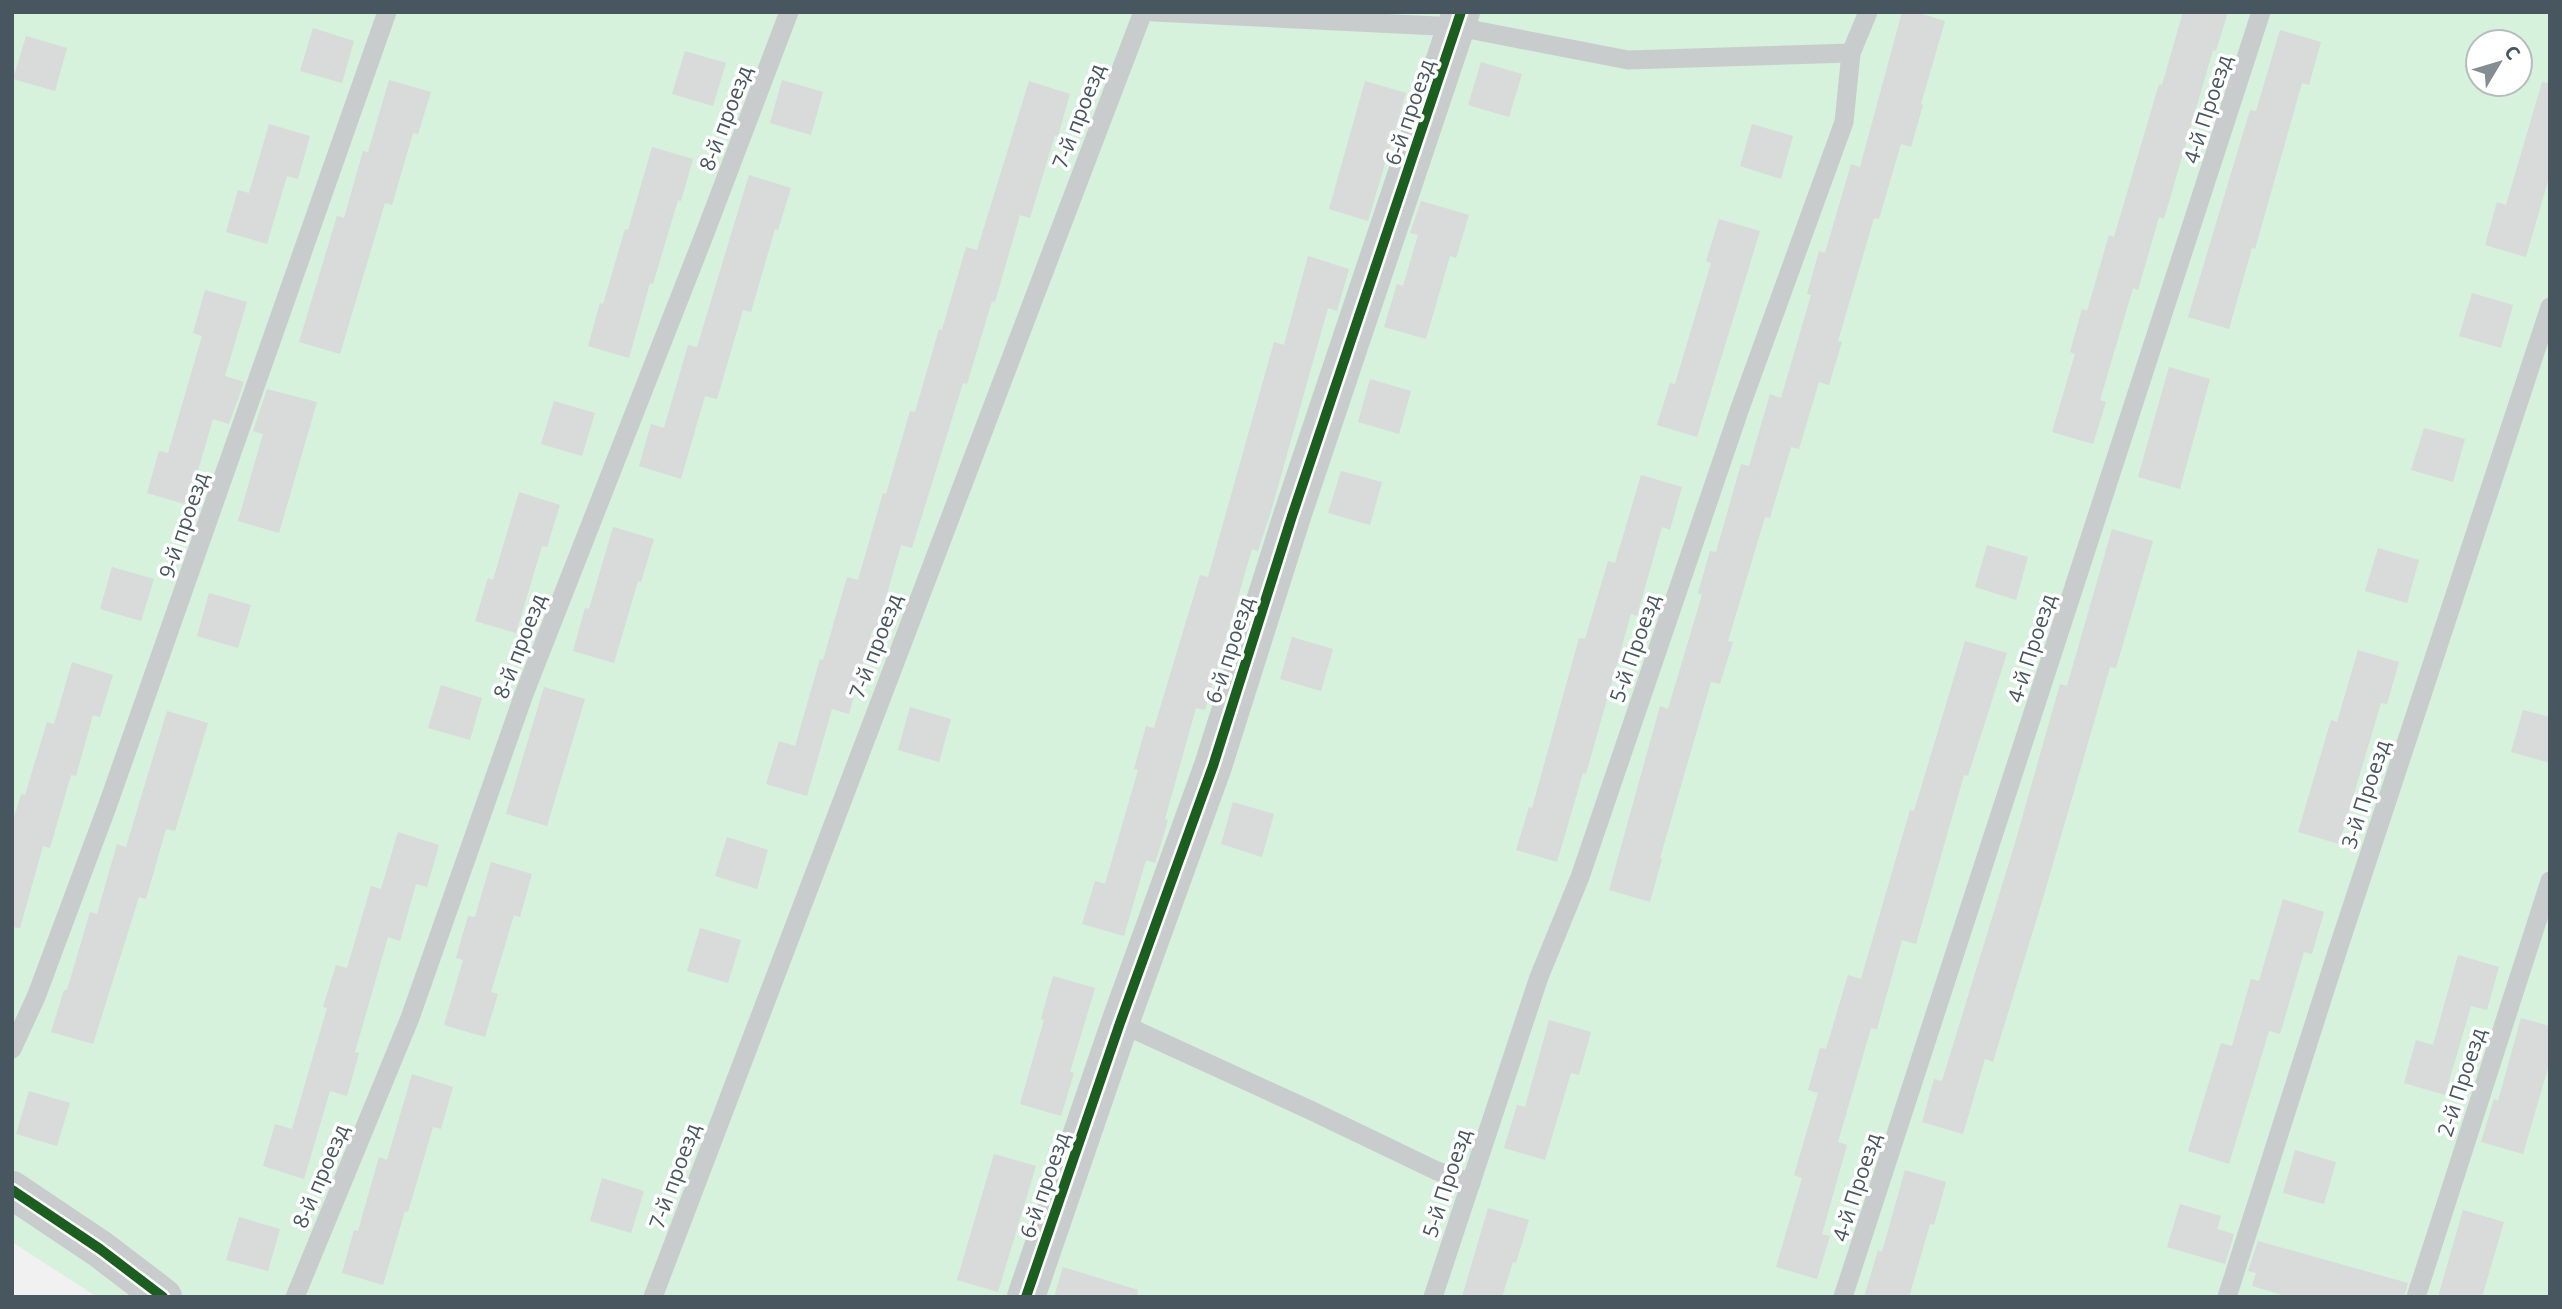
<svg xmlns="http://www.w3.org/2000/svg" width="2562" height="1309" font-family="'Open Sans',sans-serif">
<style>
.green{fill:#d6f1dc;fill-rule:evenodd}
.building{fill:#d9dada}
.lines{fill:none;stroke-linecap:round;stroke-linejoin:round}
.service{stroke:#c9cccd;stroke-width:19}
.minor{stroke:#c9cccd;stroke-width:38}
.cycleway-casing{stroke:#fff;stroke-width:15}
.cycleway{stroke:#1b5e20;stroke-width:10}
.labels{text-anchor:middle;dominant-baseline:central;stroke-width:7;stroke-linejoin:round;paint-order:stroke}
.street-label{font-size:21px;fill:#48575f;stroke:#fff}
</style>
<rect width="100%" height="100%" fill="#f2f1f1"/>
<path class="green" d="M12 12H2550V1297H97L12 1242ZM2478 42H2520V84H2478Z"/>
<g class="building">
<polygon points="1902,12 1915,12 1945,21 1921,104 1923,105 1911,147 1901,144 1879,219 1874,218 1838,341 1842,342 1829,385 1819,382 1799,449 1791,447 1770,518 1765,517 1728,641 1733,642 1720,684 1711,682 1660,858 1662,859 1650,902 1609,890 1660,706 1668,709 1702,595 1698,593 1710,551 1716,552 1741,464 1749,466 1770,394 1781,398 1811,295 1807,294 1819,251 1825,253 1851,164 1860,167"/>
<polygon points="2183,12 2228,12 2216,51 2213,50 2164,219 2159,217 2138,290 2133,288 2100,400 2106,402 2093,444 2052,432 2075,354 2070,352 2082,309 2087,311 2109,235 2114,237 2159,84 2162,85"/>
<polygon points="313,28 354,41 342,83 300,71"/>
<polygon points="2280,30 2321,42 2309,85 2302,83 2255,249 2252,248 2229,329 2188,317 2250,110 2256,111"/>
<polygon points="26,36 67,48 55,91 13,79"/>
<polygon points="685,51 726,63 713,106 672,94"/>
<polygon points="1481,62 1522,74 1509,117 1468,105"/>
<polygon points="389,80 431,92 418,134 413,133 392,205 385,203 340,354 299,342 337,216 344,218 363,151 368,152"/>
<polygon points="782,80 823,92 811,135 770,123"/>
<polygon points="1029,81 1070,94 1058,136 1055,135 1030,218 1020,215 995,302 992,301 967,384 963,383 912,548 901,545 876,632 872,631 849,714 832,709 807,796 766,784 779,741 795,746 820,659 823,660 847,577 858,580 883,493 886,494 910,411 915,412 939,329 942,330 966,247 977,250"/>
<polygon points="1365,81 1406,93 1368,221 1329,209"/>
<polygon points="2542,82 2550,83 2550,174 2526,257 2485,245 2497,202 2506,205"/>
<polygon points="269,124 310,136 298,179 287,176 267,244 226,232 238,190 249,193"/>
<polygon points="1752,124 1793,136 1781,179 1740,166"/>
<polygon points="652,147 693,159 681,201 678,200 653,284 650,283 629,358 588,346 600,303 603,304 625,229 628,230"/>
<polygon points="749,175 791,188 778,230 775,229 751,312 743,310 717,399 705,396 681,479 639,466 651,424 664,428 688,345 697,347"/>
<polygon points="1421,201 1469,215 1456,258 1450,256 1426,339 1384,327 1397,284 1403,286 1418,235 1410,233"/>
<polygon points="1719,219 1760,231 1697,437 1657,425 1670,383 1675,384 1711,263 1706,261"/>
<polygon points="1308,256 1349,269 1337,311 1328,308 1272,508 1258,551 1252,549 1205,710 1196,708 1165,819 1168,820 1159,850 1155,863 1146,860 1124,936 1082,924 1095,881 1105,884 1138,770 1134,769 1146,726 1154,728 1200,575 1208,577 1274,342 1284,345"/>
<polygon points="205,290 247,302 225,376 244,382 229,424 213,419 188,505 147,493 159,451 168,453 202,336 193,333"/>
<polygon points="2472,293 2513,305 2501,348 2459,336"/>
<polygon points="2169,367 2210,379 2180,489 2138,477"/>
<polygon points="1370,379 1411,391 1399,434 1358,422"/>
<polygon points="267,389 317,402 279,533 238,521 263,434 253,431"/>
<polygon points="554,401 595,413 582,456 541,444"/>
<polygon points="2424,428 2465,439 2453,482 2411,470"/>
<polygon points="1341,471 1382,482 1370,525 1328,513"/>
<polygon points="1641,475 1682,487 1670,530 1662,527 1637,616 1631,614 1586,774 1583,773 1557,862 1516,850 1529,807 1532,808 1579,638 1585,639 1608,561 1615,563"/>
<polygon points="519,492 560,505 547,547 542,546 516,633 475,621 488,578 493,580"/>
<polygon points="613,527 654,539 641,582 638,581 614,663 573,651 585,608 589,609"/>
<polygon points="2112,529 2153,541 2116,668 2110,667 2043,898 1993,1062 1985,1059 1963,1134 1922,1122 1934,1079 1942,1081 2015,843 2060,684 2067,686"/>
<polygon points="1987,545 2028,557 2016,600 1975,587"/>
<polygon points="2378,548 2419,560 2407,603 2365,591"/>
<polygon points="112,567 154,579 141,621 100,609"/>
<polygon points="209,593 251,605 238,648 197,636"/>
<polygon points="1292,637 1333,649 1321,691 1280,679"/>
<polygon points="1965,641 2007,653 1968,776 1964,775 1916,944 1902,940 1877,1029 1871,1028 1838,1142 1847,1145 1822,1234 1830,1236 1817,1279 1776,1267 1802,1178 1794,1175 1818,1093 1808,1090 1820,1048 1826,1049 1848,975 1861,979 1910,810 1914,811"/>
<polygon points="2358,650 2399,662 2387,704 2381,703 2339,844 2298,832 2331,720 2337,722"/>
<polygon points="72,662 113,675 100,717 93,715 76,776 71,775 50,848 43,846 20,928 12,927 12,824 21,794 25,795 47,722 54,724"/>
<polygon points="441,685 482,698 470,740 428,728"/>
<polygon points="544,687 585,699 547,826 506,814"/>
<polygon points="910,707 951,719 939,762 898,750"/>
<polygon points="2523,710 2550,717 2550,763 2511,752"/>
<polygon points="167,711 208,723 175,831 166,829 146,899 139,897 93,1044 51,1032 64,990 67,990 90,912 97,914 117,844 126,847"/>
<polygon points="1233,802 1274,814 1262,857 1221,844"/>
<polygon points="398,832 439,845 427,887 416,884 400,941 388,937 355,1052 359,1053 347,1096 330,1091 304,1179 263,1166 275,1124 292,1129 327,1008 323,1007 336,965 347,968 371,886 381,889"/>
<polygon points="727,837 768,850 757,889 715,876"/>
<polygon points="491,862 532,874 520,917 514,915 491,992 498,994 485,1037 444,1025 463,960 456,958 468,916 475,917"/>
<polygon points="2283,899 2324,912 2312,954 2304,952 2280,1034 2269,1031 2229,1164 2188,1151 2221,1043 2232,1046 2251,979 2259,981"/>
<polygon points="700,928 741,940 728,983 687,971"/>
<polygon points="2458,955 2499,967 2487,1010 2471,1006 2445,1095 2404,1083 2416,1040 2433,1045"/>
<polygon points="1053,976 1095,988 1070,1072 1074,1073 1061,1116 1020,1104 1044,1020 1041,1019"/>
<polygon points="2521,1018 2550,1026 2550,1061 2523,1154 2481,1142 2494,1099 2498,1101"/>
<polygon points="1549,1020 1591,1032 1579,1075 1571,1073 1545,1160 1504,1148 1517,1105 1525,1107"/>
<polygon points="412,1074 453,1087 441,1129 433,1127 408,1212 405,1211 383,1285 342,1273 354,1230 358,1231 379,1157 387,1160"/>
<polygon points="29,1091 70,1103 57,1146 16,1134"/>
<polygon points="2295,1150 2336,1162 2324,1204 2283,1193"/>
<polygon points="994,1154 1036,1166 998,1292 957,1280"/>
<polygon points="1905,1170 1946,1182 1934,1225 1930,1224 1909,1297 1864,1297 1878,1250 1882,1252"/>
<polygon points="602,1178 644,1191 631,1233 590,1221"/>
<polygon points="2180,1204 2221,1216 2217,1229 2234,1234 2225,1264 2167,1247"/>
<polygon points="1488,1208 1529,1220 1516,1263 1513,1262 1502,1297 1462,1297"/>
<polygon points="2463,1210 2504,1222 2482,1297 2438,1297"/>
<polygon points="239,1217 280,1229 268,1271 226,1260"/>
<polygon points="2258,1241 2408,1283 2404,1297 2289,1297 2252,1286 2256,1273 2248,1271"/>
<polygon points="1063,1267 1138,1290 1137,1297 1054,1297"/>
</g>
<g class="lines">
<g class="service">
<polyline points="1154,12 1458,27 1628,60 1851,53"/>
<polyline points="1120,1023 1310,1110 1437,1171 1471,1183"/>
<polyline points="12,1049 36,997 107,807 387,12"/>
<polyline points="295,1297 410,1018 524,694 705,233 789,12"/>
<polyline points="653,1297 1143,12"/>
<polyline points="1433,1297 1539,977 1580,877 1740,408 1844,122 1851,53 1868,12"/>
<polyline points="1843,1297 2261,12"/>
<polyline points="2227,1297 2339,946 2550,307"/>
<polyline points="2416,1297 2550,881"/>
</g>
<g class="minor">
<polyline points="12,1190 100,1249 163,1297"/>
<polyline points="1026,1297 1120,1023 1213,766 1292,516 1461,12"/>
</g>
<defs>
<g id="cycleway">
<polyline points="12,1190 100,1249 163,1297"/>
<polyline points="1026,1297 1120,1023 1213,766 1292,516 1461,12"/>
</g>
</defs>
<use href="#cycleway" class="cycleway-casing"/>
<use href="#cycleway" class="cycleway"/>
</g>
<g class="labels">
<g class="street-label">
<text transform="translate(2207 109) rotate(-72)">4-й Проезд</text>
<text transform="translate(1409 112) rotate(-71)">6-й проезд</text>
<text transform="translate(1078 116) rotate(-69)">7-й проезд</text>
<text transform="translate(725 118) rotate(-69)">8-й проезд</text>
<text transform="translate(183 525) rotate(-71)">9-й проезд</text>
<text transform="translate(519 646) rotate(-69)">8-й проезд</text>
<text transform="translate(875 646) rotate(-69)">7-й проезд</text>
<text transform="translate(1634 648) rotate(-71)">5-й Проезд</text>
<text transform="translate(2031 648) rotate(-72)">4-й Проезд</text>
<text transform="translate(1229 650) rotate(-72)">6-й проезд</text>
<text transform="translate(2365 794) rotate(-72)">3-й Проезд</text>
<text transform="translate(2461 1082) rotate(-72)">2-й Проезд</text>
<text transform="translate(320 1176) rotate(-67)">8-й проезд</text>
<text transform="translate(674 1176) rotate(-70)">7-й проезд</text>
<text transform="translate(1446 1183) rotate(-72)">5-й Проезд</text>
<text transform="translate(1044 1185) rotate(-71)">6-й проезд</text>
<text transform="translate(1856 1187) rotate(-72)">4-й Проезд</text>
</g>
</g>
<rect width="2562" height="1309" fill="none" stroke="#48575f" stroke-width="28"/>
<g transform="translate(2499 63) rotate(52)"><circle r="33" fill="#ffffff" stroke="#b6bcbf" stroke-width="2"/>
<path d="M0-5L12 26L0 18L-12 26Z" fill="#848d92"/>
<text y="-10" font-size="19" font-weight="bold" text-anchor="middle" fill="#48575f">С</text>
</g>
</svg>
